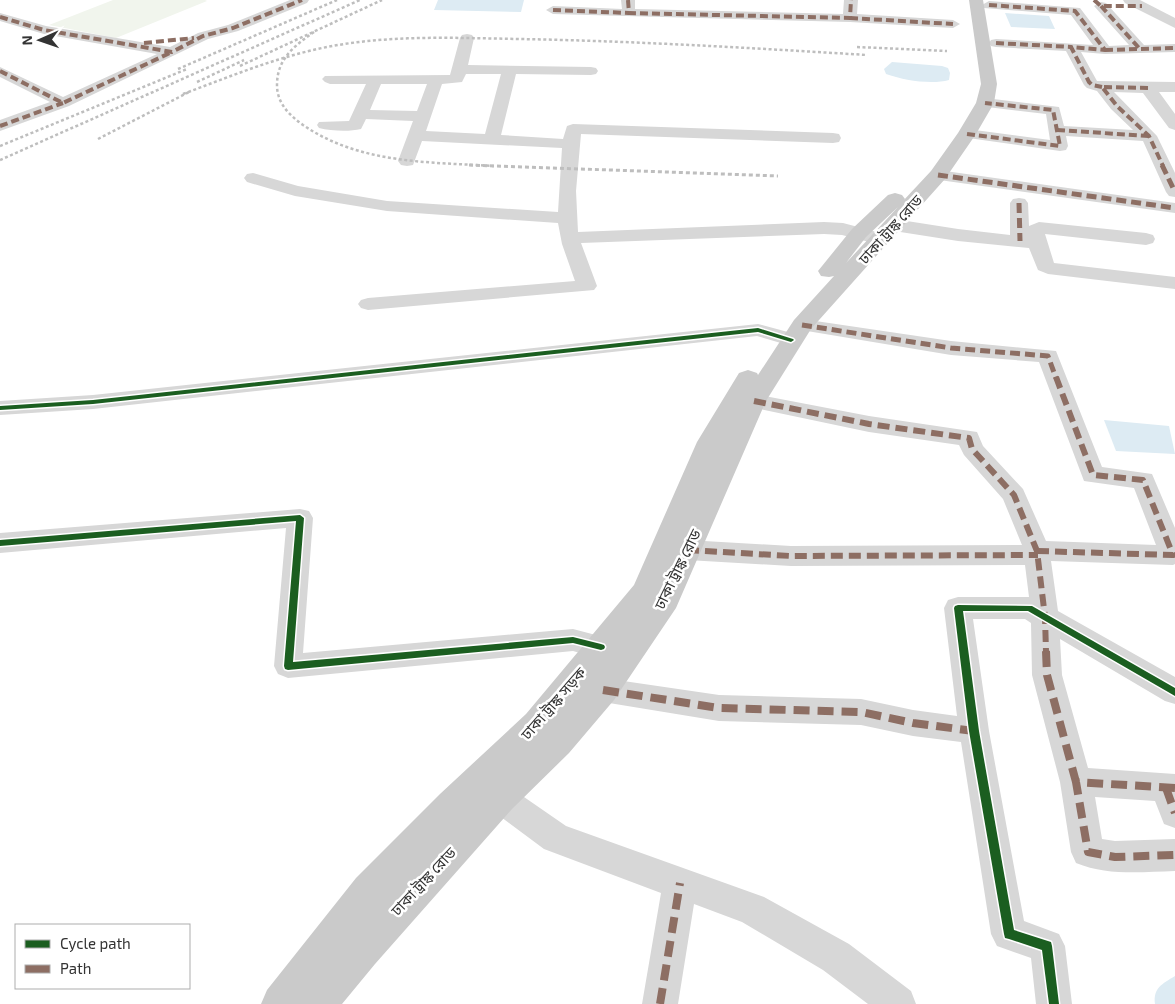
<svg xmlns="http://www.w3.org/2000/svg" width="1175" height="1004" font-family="'Exo 2','Noto Sans Bengali',sans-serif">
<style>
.green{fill:#f1f5ed}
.water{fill:#ddebf3}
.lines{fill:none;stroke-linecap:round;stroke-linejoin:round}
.minor{fill:#d7d7d7;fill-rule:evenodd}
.major{fill:#cacaca;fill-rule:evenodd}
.rail-far1{stroke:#bebebe;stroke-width:2.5;stroke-dasharray:3 2.5;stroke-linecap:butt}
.rail{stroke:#bebebe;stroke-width:3;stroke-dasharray:4 3;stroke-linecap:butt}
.quiet-far3{stroke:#8d6e63;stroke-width:4;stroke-dasharray:8 4;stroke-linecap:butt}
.quiet-far2{stroke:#8d6e63;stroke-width:5;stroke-dasharray:10 5;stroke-linecap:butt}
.quiet-far1{stroke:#8d6e63;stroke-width:6;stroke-dasharray:12 6;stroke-linecap:butt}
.quiet{stroke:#8d6e63;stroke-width:8;stroke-dasharray:16 8;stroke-linecap:butt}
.cycleway-casing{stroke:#fff;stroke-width:3}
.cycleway{fill:#1b5e20;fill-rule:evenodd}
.labels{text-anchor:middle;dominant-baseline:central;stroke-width:5;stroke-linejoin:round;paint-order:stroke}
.street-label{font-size:15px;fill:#333;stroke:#fff}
</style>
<rect width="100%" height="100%" fill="#fff"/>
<polygon class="green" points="113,0 205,0 207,1 116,38 49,25"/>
<g class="water">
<polygon points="438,0 524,0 521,12 434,10"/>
<polygon points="1005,13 1049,16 1055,29 1011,27"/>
<path d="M892 62 942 66 948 68 950 73 949 80C931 85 903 80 886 74L884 69Z"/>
<polygon points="1104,420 1169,426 1175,454 1116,451"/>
<path d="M1175 976V1004H1155C1153 988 1162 984 1175 976Z"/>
</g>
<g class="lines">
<g class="minor">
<polygon points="290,0 309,0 307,3 238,31 208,39 69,106 0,131 0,120 50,102 0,77 0,67 63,97 157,54 44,34 0,21 0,13 46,26 170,47 198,33 228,25"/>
<polygon points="621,0 635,0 635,9 843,14 844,0 858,0 857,14 953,20 960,24 953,28 850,22 553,14 546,10 553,6 622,9"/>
<polygon points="1123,0 1140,0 1175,18 1175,28 1125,3"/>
<polygon points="989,1 1080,8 1109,46 1129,45 1094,6 1101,2 1106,3 1144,45 1175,44 1175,52 1105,54 1081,52 1097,81 1175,82 1175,92 1159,92 1175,114 1175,130 1169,128 1143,93 1114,92 1157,136 1175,173 1175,197 1169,196 1166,192 1143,141 1066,136 1068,146 1066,150 1060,151 961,137 959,134 961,131 967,129 1050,140 1046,114 979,106 977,103 979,100 985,98 1059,107 1064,126 1133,130 1111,109 1097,91 1087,88 1084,85 1066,51 996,47 991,46 989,43 991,40 996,39 1093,45 1071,15 984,8 982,5"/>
<path d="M467 34 472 35 474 38 468 65 591 67 596 68 598 71 596 74 591 75 516 74 501 135 563 139 567 126 573 124 833 133 839 134 841 138 839 142 833 143 581 134 576 191 578 232 824 222 843 223 888 235 890 239 888 243 881 245 842 235 824 234 581 243 597 286 594 290 368 310 361 308 358 304 361 300 368 298 575 281 562 244 558 223 387 211 295 196 247 182 244 178 247 174 253 173 298 186 387 201 558 212 562 148 422 141 413 165 407 166 401 165 398 161 413 121 366 119 361 129C349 132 331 131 319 128L317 125 319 122 349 121 366 84H330L325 82 322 79 325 76 450 75 460 38 462 35ZM466 74H501L485 134 426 131 442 84 462 82ZM381 84H427L417 111 370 110Z"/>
<polygon points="938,170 1175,203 1175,213 932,179 929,175 932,171"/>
<polygon points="1019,198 1025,199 1028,203 1029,226 1039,222 1146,233 1153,235 1155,239 1153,243 1146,245 1045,234 1054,263 1175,277 1175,289 1048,274 1038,270 1029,248 958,241 894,231 887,229 885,225 887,221 894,219 958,229 1010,235 1010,203 1013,199"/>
<path d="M802 319 951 341 1056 351 1102 467 1152 474 1175 528V564L1173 565 1051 561 1058 611 1175 677V704L1165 701 1060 639 1062 675 1088 768 1175 774V828L1164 824 1155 801 1095 797 1102 839 1115 841 1175 839V871C1141 872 1108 876 1076 863L1071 852 1060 782 1032 675 1031 623 1025 619H973L989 731 1024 921 1059 934 1065 946 1072 1004H1036L1031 958 997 946 991 934 961 742 913 736 861 725 719 721 603 702 593 699 588 690 593 681 603 678 719 695 861 699 913 710 957 716 944 608 948 600 958 597H1029L1025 565 791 566 687 560 678 557 674 550 678 543 687 540 791 546 1022 545 1003 499 964 455 959 445 869 432 746 406 743 401 746 396 754 394 869 416 977 432 983 446 1023 489 1046 541 1156 545 1134 488 1084 481 1039 362 951 355 795 329 792 325 795 321Z"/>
<polygon points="758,324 799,335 802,340 799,345 791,346 757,336 93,409 0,415 0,401 93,395"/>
<polygon points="300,509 309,511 313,518 303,653 573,629 611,639 615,647 611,655 601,659 573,651 288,678 278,674 274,666 286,528 0,553 0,533"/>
<polygon points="500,783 511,788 566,826 764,897 849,944 911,991 916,1004 868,1004 823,970 742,922 694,904 678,1004 642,1004 661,893 544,849 489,808 484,798 489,788"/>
</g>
<path class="major" d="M969 0H983L997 84 994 103 976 134 945 179 811 329 766 401 676 608 614 700 569 753 512 809 375 964 342 1004H261L267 990 356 878 440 794 526 714 634 585 697 442 739 373 748 370 757 373 758 375 794 320 834 276 829 277 821 276 818 271 852 229 888 195 895 193 902 195 905 199 903 201 931 171 958 133 976 103 981 84ZM898 207 846 263 866 237Z"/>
<g class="rail-far1">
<path d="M314 32C294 46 277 59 277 85 277 103 289 115 303 125 360 164 428 162 494 166"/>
<polyline points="857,47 947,51"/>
<polyline points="240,66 382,0"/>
<polyline points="178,69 337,0"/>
<polyline points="197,82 244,60"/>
<path d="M183 94C234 75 284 54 338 45 398 35 459 38 519 39 635 41 751 48 867 55"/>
<polyline points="98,139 189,92"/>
<polyline points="0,146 187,69"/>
<polyline points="0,160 360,0"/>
</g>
<polyline class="rail" points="469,165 778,176"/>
<g class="quiet-far3">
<polyline points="628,0 629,13 850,18 851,0"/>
<polyline points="1094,0 1101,6 1142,6"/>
<polyline points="989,5 1075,11 1105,50 1071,47 1089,82 1092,85 1102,87"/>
<polyline points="1101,6 1140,49"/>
<polyline points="553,10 629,13"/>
<polyline points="0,17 44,30 172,52 203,36 233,28 302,0"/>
<polyline points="850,18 953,24"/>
<polyline points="144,43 194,38"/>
<polyline points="996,43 1071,47"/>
<polyline points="1105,50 1175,48"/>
<polyline points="0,71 63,103 172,52"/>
<polyline points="1148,88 1102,87 1117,106 1149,136 1163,166"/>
<polyline points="0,126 63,103"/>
<polyline points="1057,130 1149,136"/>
<polyline points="967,134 1060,146 1053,110 985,103"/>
</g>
<g class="quiet-far2">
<polyline points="1162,165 1175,192"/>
<polyline points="938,175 1175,208"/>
<polyline points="1019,203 1020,241"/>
<polyline points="802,325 951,348 1048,356 1056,378"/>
</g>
<g class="quiet-far1">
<polyline points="754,401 869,424 969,438 972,449 1014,495 1037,551 1045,617 1046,652"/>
<polyline points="687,550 791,556 1038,555"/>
<polyline points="1037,551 1173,555 1143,480 1093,475 1056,377"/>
</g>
<g class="quiet">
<polyline points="1046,651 1047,675 1076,782"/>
<polyline points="603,690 719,708 861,712 913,723 974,731"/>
<polyline points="1166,788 1175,813"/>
<polyline points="1175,788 1076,782 1088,852 1115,857 1175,855"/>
<polyline points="660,1004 680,883"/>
</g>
<defs>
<g id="cycleway">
<polygon points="758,328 793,339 794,340 791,342 758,332 93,404 0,410 0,406 93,400"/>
<polygon points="300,515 304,518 293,662 573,637 601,644 604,645 605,647 604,649 601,650 573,643 288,670 285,669 284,666 296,521 0,546 0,540"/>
<polygon points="958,605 1032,606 1175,688 1175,696 1028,611 963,611 979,731 1014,930 1051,942 1052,946 1059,1004 1049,1004 1042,950 1009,939 1005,938 1004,934 969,731 954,608 955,606"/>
</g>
</defs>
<use href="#cycleway" class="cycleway-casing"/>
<use href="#cycleway" class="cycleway"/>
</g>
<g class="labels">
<g class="street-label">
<text transform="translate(890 229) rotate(-48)">ঢাকা ট্রাঙ্ক রোড</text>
<text transform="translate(677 569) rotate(-64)">ঢাকা ট্রাঙ্ক রোড</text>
<text transform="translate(553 703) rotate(-49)">ঢাকা ট্রাঙ্ক সড়ক</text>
<text transform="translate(423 881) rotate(-47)">ঢাকা ট্রাঙ্ক রোড</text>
</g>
</g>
<rect x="15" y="924" width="175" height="65" fill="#ffffff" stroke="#adadad"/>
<rect x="25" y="940" width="25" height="8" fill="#1b5e20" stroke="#adadad"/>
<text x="60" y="949" font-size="15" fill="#333333">Cycle path</text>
<rect x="25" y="965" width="25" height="8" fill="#8d6e63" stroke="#adadad"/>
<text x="60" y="974" font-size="15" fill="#333333">Path</text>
<g transform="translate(40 40) rotate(268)" stroke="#ffffff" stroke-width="4" paint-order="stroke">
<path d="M0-4L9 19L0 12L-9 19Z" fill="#333333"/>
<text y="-8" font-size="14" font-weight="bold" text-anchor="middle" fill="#333333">N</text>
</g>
</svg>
